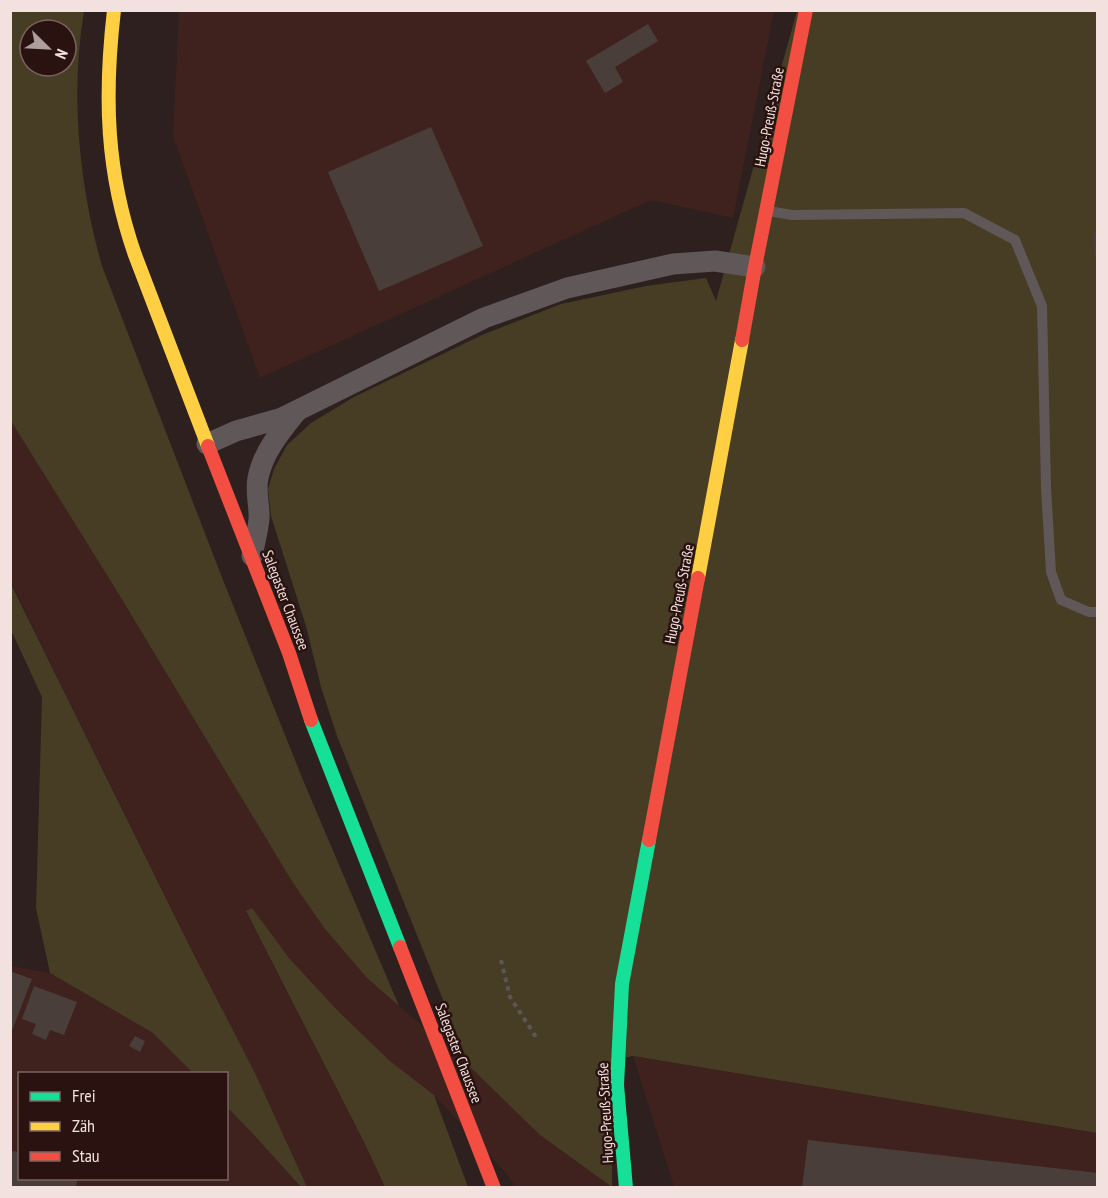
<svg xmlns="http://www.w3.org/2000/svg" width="1108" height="1198" font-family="'PT Sans Narrow',sans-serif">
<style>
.built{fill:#3f221e}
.green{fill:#473d24;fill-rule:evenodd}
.building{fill:#493e3a}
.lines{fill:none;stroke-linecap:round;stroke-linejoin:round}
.path{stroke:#5d5656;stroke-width:4;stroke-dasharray:4.5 4.5;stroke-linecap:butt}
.lane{stroke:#5f5758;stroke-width:10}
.street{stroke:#5f5758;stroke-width:21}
.fast{stroke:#16e098;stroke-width:14}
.slow{stroke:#ffcf43;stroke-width:14}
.jam{stroke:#f24e42;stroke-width:14}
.labels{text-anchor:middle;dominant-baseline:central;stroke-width:5;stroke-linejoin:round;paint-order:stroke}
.street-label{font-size:15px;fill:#f2e1de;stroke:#29120f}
</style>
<rect width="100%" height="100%" fill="#2d201e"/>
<g class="built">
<polygon points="179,11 774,11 733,218 651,200 260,378 173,136"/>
<polygon points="11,421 115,588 293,883 325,929 367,978 470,1067 540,1135 612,1187 516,1187 505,1172 434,1095 390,1061 337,1010 289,958 251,908 246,912 364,1142 385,1187 307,1187 255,1073 189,945 11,582"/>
<polygon points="10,966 50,973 153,1033 193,1073 20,1074 20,1178 226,1178 227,1107 253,1134 301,1187 11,1187"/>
<polygon points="633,1056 1097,1133 1097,1187 674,1187"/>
</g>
<g class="green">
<path d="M11 10 84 11C70 95 79 185 102 266L221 575 303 780 399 1006 367 978 325 929 293 883 115 588 11 421ZM30 30H66V66H30Z"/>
<polygon points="797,11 1097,11 1097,1133 633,1056 612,1060 612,1187 540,1135 470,1067 337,736 321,687 306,626 271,516 268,489 274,469 287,445 311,423 354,397 482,335 561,304 646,286 706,278 716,301"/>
<polygon points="10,582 189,945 255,1073 307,1187 301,1187 253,1134 227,1107 226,1074 193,1073 153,1033 50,973 36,908 42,697 11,630"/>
<polygon points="252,908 289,958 337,1010 390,1061 434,1095 468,1187 385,1187 364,1142 246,911"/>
</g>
<g class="building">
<polygon points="648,24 658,41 615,67 623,82 605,93 586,61"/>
<polygon points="431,127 483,246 379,291 328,172"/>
<polygon points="1093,231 1098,231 1098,255 1094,255"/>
<polygon points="10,971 32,979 11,1033 10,1033"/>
<polygon points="34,986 77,1002 64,1035 50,1030 46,1040 32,1034 36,1024 22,1019"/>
<polygon points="135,1036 145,1041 140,1052 129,1046"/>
<polygon points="808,1140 1098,1173 1098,1188 802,1188"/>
<polygon points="11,1151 20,1152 20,1178 77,1178 76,1188 10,1188"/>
</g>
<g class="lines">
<polyline class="path" points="501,960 510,997 536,1037"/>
<polyline class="lane" points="768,211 792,215 964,213 1015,240 1042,306 1046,488 1051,572 1061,600 1089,612 1098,612"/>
<g class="street">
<polyline points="207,444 236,431 282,418 484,318 567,288 673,264 715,261 755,267"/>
<path d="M252 556C254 544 258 531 259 519 260 506 255 493 258 478 263 452 281 431 297 411"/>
</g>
<g class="fast">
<polyline points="311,720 400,947"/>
<polyline points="626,1188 617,1085 622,984 649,840"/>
</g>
<g class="slow">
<path d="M114 10C104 97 106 172 135 255L208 446"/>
<polyline points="698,578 742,340"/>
</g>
<g class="jam">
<polyline points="742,340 755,267 806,10"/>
<polyline points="208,446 289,653 311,720"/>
<polyline points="649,840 698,578"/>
<polyline points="400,947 494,1188"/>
</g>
</g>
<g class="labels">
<g class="street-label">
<text transform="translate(769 117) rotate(-79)">Hugo-Preuß-Straße</text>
<text transform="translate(679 594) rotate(-79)">Hugo-Preuß-Straße</text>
<text transform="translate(286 600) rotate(69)">Salegaster Chaussee</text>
<text transform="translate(459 1053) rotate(69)">Salegaster Chaussee</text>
<text transform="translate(605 1113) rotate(-93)">Hugo-Preuß-Straße</text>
</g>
</g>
<rect width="1108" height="1198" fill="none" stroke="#f2e1de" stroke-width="24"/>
<rect x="18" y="1072" width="210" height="108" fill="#29120f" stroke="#796562" stroke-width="1.5"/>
<rect x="30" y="1092" width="30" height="9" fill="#16e098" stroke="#796562" stroke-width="1.5"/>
<text x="72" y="1102" font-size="18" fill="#f2e1de">Frei</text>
<rect x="30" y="1122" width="30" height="9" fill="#ffcf43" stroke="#796562" stroke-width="1.5"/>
<text x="72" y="1132" font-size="18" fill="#f2e1de">Zäh</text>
<rect x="30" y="1152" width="30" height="9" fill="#f24e42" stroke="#796562" stroke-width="1.5"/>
<text x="72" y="1162" font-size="18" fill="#f2e1de">Stau</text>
<g transform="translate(48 48) rotate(114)"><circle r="28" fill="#29120f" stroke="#796562" stroke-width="1.5"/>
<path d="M0-4.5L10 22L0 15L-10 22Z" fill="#ad9d9b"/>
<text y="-9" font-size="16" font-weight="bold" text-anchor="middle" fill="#f2e1de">N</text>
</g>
</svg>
